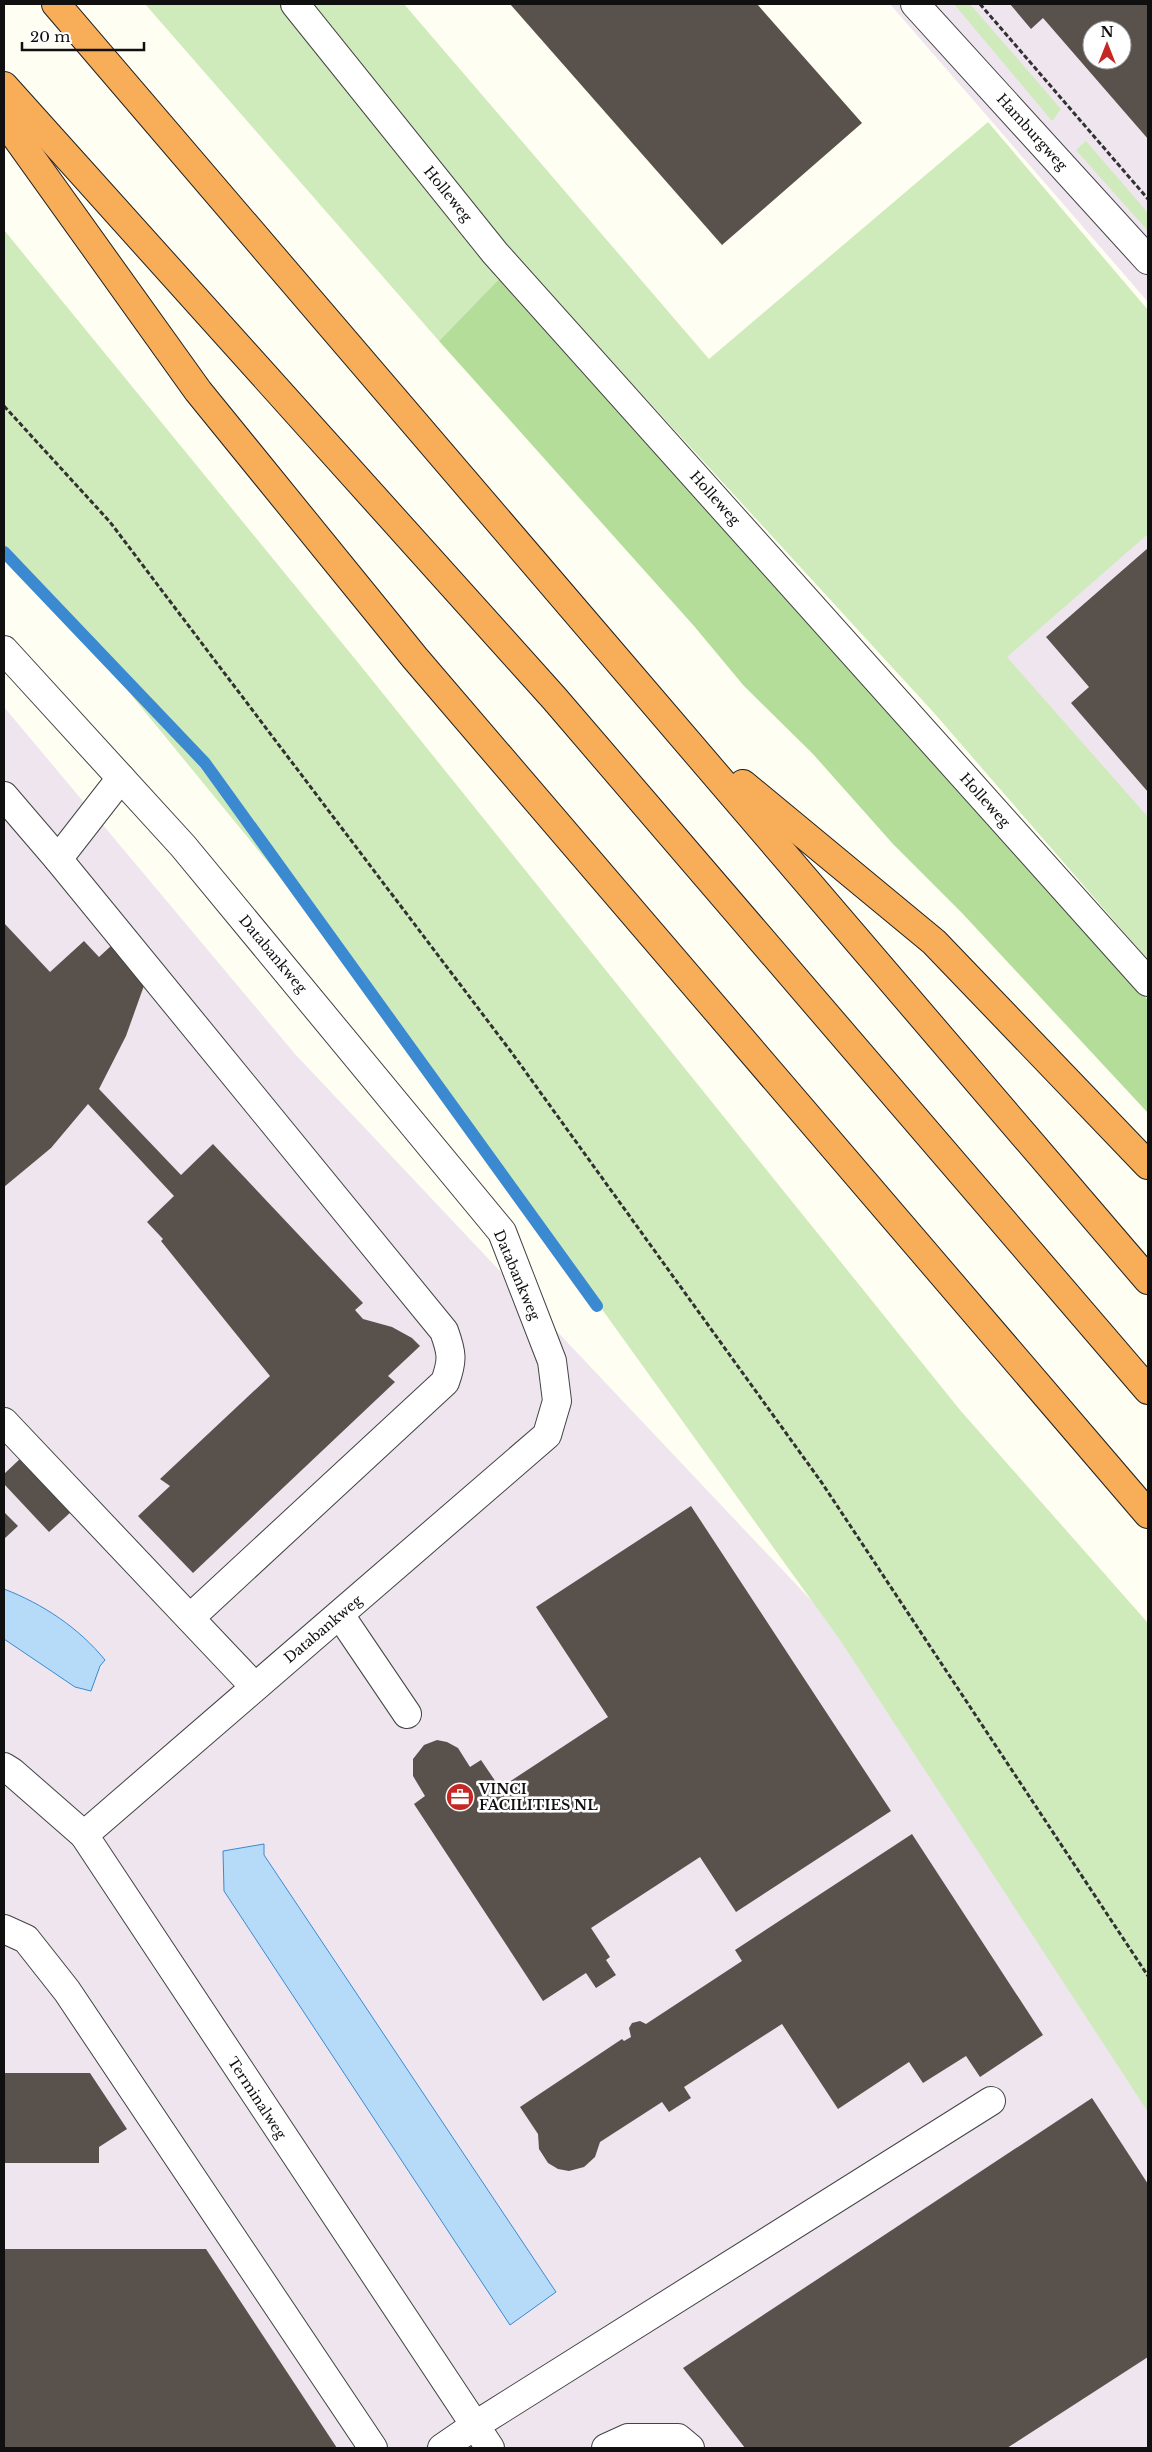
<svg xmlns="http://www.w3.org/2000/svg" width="1152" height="2452" font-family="'Libre Baskerville',serif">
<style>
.industrial{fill:#eee5ee;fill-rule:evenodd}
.green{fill:#d0ebbb}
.forest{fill:#b3dd99}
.water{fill:#b6dbf8;stroke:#3b8ad1}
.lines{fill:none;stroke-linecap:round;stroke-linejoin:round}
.stream{stroke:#3b8ad1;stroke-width:12}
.building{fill:#59524c;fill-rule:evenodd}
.minor-casing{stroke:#434343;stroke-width:30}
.highway-casing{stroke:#212121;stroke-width:30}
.path{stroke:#323232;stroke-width:3;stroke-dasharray:5 2.5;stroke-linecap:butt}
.minor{stroke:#fff;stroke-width:28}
.highway{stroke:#f8ad58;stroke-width:28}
.labels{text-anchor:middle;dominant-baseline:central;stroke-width:5;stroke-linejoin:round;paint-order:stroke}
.street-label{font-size:14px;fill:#101010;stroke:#fff}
.poi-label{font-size:14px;font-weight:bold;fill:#101010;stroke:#fff;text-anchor:start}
</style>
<rect width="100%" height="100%" fill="#fffef3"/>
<g class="industrial">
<path d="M890 4H1148V302ZM1092 30H1122V60H1092Z"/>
<polygon points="1148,533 1148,934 935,714"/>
<polygon points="4,707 295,1054 1148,1957 1148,2448 4,2448"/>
</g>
<g class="green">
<polygon points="145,4 280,4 501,277 439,341"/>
<polygon points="311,4 404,4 709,359 988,122 1148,310 1148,534 1007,657 1148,817 1148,960 935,714 505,245"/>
<polygon points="954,4 970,4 1061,109 1052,121"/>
<polygon points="1086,141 1148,213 1148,231 1076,150"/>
<polygon points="4,230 360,665 960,1410 1148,1623 1148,2112 840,1640 370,987 69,619 4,549"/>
</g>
<polygon class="forest" points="501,277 1148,1000 1148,1113 962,913 893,844 813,754 744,686 694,626 439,341"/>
<g class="water">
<path d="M4 1589C43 1604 79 1628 105 1660L100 1666 91 1691 75 1687 4 1639Z"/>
<polygon points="264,1844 264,1855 556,2292 510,2325 224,1891 223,1851"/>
</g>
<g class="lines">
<polyline class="stream" points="4,552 205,763 597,1306"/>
</g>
<g class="building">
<polygon points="510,4 757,4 862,123 722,245"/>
<path d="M1010 4H1148V139L1043 18 1031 29ZM1092 30H1122V60H1092Z"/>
<polygon points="1148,548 1148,792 1071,703 1089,687 1046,637"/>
<polygon points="4,923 50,972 84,941 99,957 112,945 146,980 126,1036 99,1089 181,1175 213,1144 363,1303 355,1310 363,1319 392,1327 412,1338 420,1346 388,1376 395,1382 193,1573 138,1516 170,1486 160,1479 270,1376 161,1241 163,1239 147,1222 174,1196 88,1104 51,1148 4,1187"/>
<polygon points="22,1457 72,1511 49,1532 4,1484 4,1474"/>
<polygon points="691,1506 891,1811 736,1912 700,1857 591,1928 610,1957 606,1960 616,1975 596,1988 586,1973 543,2001 414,1804 425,1796 413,1776 413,1759 424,1745 437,1740 447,1742 458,1748 470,1767 481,1760 500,1788 608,1717 536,1607"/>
<polygon points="5,1513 18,1526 4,1539 4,1515"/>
<polygon points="912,1834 1043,2035 980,2077 966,2056 923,2083 909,2062 838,2109 782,2024 684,2087 691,2098 669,2112 662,2102 600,2142 595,2157 584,2167 569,2171 558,2169 548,2163 539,2149 538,2134 520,2107 622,2039 624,2041 631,2037 629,2028 632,2023 640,2021 646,2024 742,1961 735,1950"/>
<polygon points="4,2073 90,2073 127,2129 99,2147 99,2163 4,2163"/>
<polygon points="1092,2098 1148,2184 1148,2357 1007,2448 745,2448 683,2368"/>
<polygon points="4,2249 206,2249 337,2448 4,2448"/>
</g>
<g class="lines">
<defs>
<g id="minor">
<polyline points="295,4 495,253 1148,982"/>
<polyline points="915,4 1148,260"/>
<polyline points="4,650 183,846 502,1232 552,1361 557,1401 547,1435 84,1835"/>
<polyline points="4,796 58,859 121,778"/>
<path d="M58 859 444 1331C452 1353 453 1360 445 1382L190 1618"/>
<polyline points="4,1422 254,1686"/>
<polyline points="340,1615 407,1714"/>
<polyline points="4,1767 12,1772 84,1835 490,2448"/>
<polyline points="4,1929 26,1939 67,1991 373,2448"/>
<polyline points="442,2448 474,2426 991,2101"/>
<polyline points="606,2448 628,2438 678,2438 690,2448"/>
</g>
<g id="highway">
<polyline points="56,4 1148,1280"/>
<polyline points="4,86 554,698 1148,1390"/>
<polyline points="4,120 198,391 415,658 1148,1514"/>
<polyline points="743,784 934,942 1148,1165"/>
</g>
</defs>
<use href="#minor" class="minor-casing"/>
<use href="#highway" class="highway-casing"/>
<g class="path">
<polyline points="980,4 1148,199"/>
<polyline points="4,406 110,522 512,1053 822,1483 1148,1976"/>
</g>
<use href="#minor" class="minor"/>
<use href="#highway" class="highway"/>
</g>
<defs>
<symbol id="office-disc" viewBox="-11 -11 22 22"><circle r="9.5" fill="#c52723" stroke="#fff"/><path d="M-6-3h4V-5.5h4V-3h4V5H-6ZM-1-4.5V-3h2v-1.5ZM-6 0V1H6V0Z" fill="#fff"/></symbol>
</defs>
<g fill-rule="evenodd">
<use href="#office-disc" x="444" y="1781" width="32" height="32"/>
</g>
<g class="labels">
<g class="street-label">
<text transform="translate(1032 132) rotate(48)">Hamburgweg</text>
<text transform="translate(448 194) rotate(51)">Holleweg</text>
<text transform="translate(715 498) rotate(48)">Holleweg</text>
<text transform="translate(985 800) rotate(48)">Holleweg</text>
<text transform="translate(273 954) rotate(50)">Databankweg</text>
<text transform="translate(517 1275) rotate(67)">Databankweg</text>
<text transform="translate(323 1629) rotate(-40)">Databankweg</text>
<text transform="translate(257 2098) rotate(57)">Terminalweg</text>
</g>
<g class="poi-label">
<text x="479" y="1789">VINCI<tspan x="479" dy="16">FACILITIES NL</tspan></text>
</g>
</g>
<rect width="1152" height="2452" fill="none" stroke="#101010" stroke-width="10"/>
<g transform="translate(1107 45)"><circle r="24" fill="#ffffff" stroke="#9f9f9f"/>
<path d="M0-4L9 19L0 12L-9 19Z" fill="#c52723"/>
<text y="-8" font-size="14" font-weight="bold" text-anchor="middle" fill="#101010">N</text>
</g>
<path d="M22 42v8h122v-8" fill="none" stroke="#101010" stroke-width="2.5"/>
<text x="30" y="42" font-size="15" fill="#101010" stroke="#ffffff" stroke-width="4" paint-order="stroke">20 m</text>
</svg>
